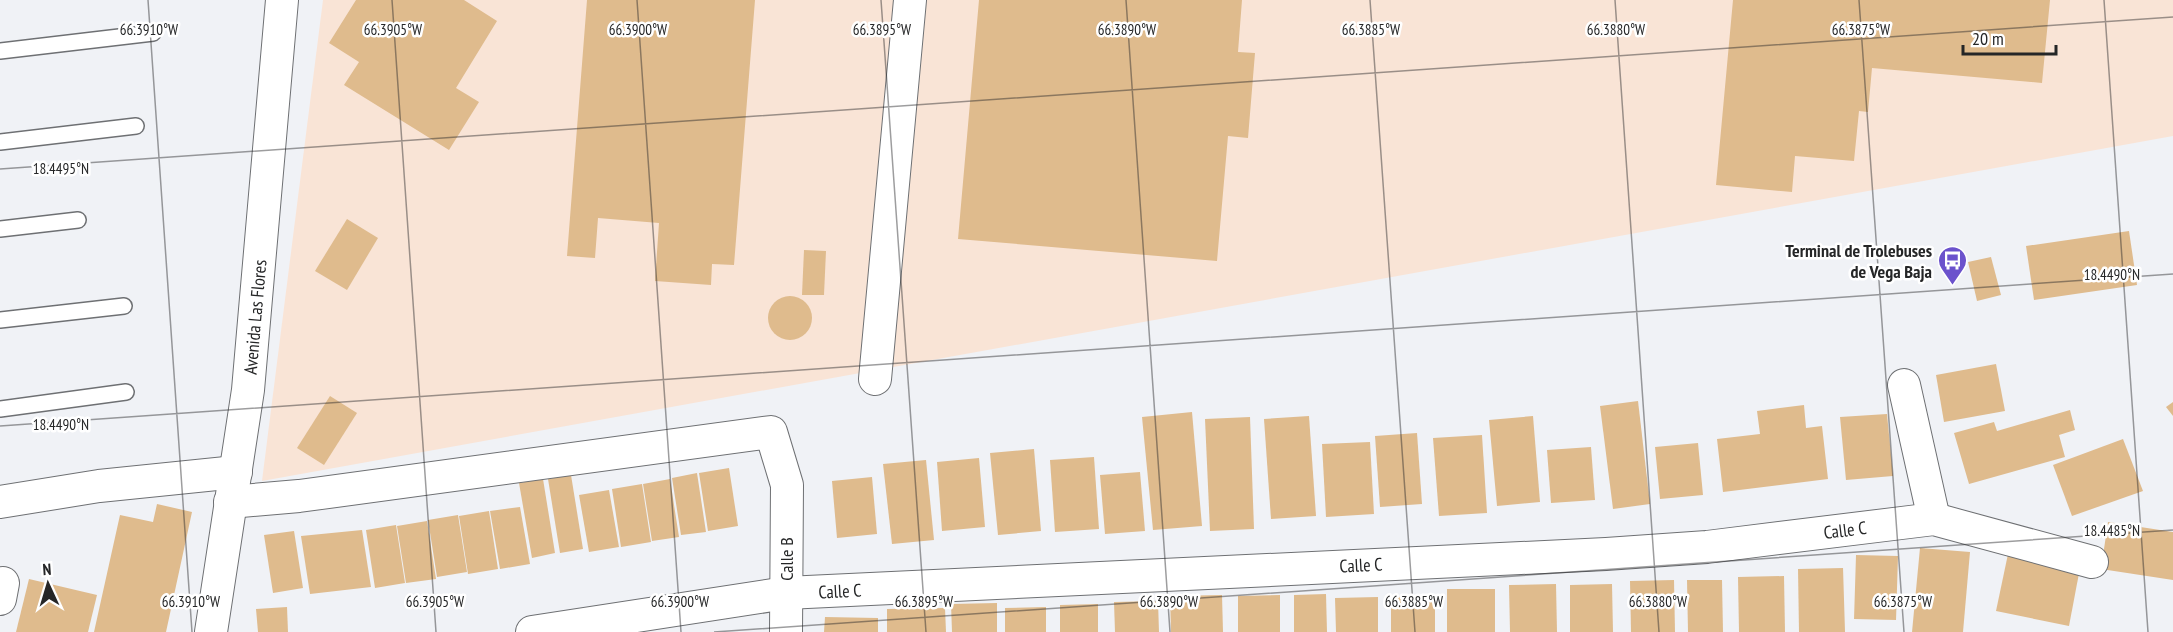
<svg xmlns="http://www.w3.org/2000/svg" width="2173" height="632" font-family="'PT Sans Narrow',sans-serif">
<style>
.industrial{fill:#f9e4d6}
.building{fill:#dfbb8d}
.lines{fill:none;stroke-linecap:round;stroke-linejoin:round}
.service-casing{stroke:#6e7073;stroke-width:18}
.minor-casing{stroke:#6e7073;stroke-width:34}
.service{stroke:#fff;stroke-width:15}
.minor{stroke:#fff;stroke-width:32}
.ticks{fill:none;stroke:#252627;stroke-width:1.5;stroke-opacity:0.45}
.labels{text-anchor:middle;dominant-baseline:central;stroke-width:5;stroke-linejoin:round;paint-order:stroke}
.poi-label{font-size:18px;font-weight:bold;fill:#252627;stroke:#fff;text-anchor:end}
.street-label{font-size:18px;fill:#252627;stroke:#fff}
.ticks-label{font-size:15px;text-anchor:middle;fill:#252627;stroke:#fff;stroke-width:5;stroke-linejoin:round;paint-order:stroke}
</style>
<rect width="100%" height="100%" fill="#f0f2f6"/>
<polygon class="industrial" points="323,0 2173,0 2173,136 262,481"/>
<g class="building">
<polygon points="356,0 464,0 497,21 456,88 479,102 449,150 344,85 359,62 329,43"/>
<polygon points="587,0 755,0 734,265 712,264 711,285 655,281 659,223 598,218 595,258 567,256"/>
<polygon points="979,0 1242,0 1238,52 1255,53 1248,138 1228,136 1217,261 958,239"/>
<polygon points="1733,0 2050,0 2042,83 1872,68 1868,112 1859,111 1854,161 1795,156 1792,192 1716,185"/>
<polygon points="347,219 378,238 347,290 315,271"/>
<polygon points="2129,231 2137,285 2034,300 2026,246"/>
<polygon points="804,250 826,251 824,295 802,295"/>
<polygon points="1991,257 2001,295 1977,301 1968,262"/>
<circle cx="790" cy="318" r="22"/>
<polygon points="1996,364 2005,411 1944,422 1936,375"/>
<polygon points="330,396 357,413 324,465 297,448"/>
<polygon points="1638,401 1650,504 1613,509 1600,406"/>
<polygon points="2173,402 2173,416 2166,407"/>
<polygon points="1804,405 1806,428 1822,426 1828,479 1723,492 1717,439 1760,434 1757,411"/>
<polygon points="2070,410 2075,430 2059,435 2065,457 1969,484 1954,433 1994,422 1997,431"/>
<polygon points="1192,412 1202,526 1153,530 1142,417"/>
<polygon points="1887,414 1893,476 1846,480 1840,417"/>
<polygon points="1309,416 1316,516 1271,519 1264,419"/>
<polygon points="1533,416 1540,502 1497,506 1489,420"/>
<polygon points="1250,417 1254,529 1210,531 1205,419"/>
<polygon points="1417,433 1422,504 1380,507 1375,436"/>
<polygon points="1482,435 1487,513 1439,516 1433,438"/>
<polygon points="2123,439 2143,491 2072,516 2053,465"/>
<polygon points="1370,442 1374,514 1326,517 1322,444"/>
<polygon points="1698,443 1703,495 1660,499 1655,447"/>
<polygon points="1591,447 1595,500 1551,503 1547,450"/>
<polygon points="1034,449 1041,531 998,535 990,453"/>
<polygon points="1094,457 1099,529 1055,532 1050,460"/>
<polygon points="979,458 985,527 942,531 937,462"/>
<polygon points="926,460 934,540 892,544 883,464"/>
<polygon points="729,468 738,526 708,531 699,473"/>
<polygon points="1140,472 1145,531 1105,534 1100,475"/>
<polygon points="697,473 706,532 681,535 672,478"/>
<polygon points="571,475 583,549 560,553 548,479"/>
<polygon points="872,477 877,534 837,538 832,481"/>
<polygon points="543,479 555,553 532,558 519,483"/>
<polygon points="670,479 679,537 652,541 643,484"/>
<polygon points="642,484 651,542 621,547 612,489"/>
<polygon points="609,490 619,547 589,552 579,495"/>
<polygon points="157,504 192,512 166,632 94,632 120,515 153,522"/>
<polygon points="520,507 530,564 500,569 490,511"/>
<polygon points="489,511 498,569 468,574 459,516"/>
<polygon points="458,515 467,572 437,577 428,520"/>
<polygon points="427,521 436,579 406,583 397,526"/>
<polygon points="2108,522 2173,532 2173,580 2101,569"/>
<polygon points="396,525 405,583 375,588 366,530"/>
<polygon points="362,530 371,587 310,594 301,536"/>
<polygon points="294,531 303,588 273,593 264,535"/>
<polygon points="1920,548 1970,552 1963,632 1912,632"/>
<polygon points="2008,554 2080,568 2069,626 1996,611"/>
<polygon points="1856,555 1898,556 1896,620 1854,619"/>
<polygon points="1843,568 1845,632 1799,632 1798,569"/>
<polygon points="1784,576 1785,632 1739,632 1738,577"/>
<polygon points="29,579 97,595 88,632 16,632"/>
<polygon points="1674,580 1675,632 1631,632 1630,581"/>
<polygon points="1687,580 1722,580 1723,632 1688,632"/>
<polygon points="1556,584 1557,632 1510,632 1509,585"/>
<polygon points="1612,584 1613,632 1570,632 1570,585"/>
<rect x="1447" y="589" width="48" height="43"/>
<polygon points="1326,594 1327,632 1294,632 1294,595"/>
<polygon points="1222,595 1223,632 1171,632 1170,596"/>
<polygon points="1280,595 1280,632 1238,632 1238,596"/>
<polygon points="1435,596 1435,632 1391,632 1391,597"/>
<polygon points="1378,597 1378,632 1336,632 1335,598"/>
<polygon points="1158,601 1159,632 1115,632 1114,602"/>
<polygon points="997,603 997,632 952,632 951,604"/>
<polygon points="1098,604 1098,632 1060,632 1060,605"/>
<polygon points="287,607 288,632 258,632 256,609"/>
<polygon points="1046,607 1046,632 1005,632 1005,608"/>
<polygon points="945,608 946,632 887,632 887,609"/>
<polygon points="825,617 878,618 878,632 824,632"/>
</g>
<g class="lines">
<defs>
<g id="service">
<polyline points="0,51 153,33"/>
<polyline points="0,142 136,126"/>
<polyline points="0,229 78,220"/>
<polyline points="0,320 124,306"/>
<polyline points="0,409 126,392"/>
</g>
<g id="minor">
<polyline points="875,379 910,0"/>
<polyline points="1904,385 1934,519"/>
<polyline points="0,502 99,486 236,472"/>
<polyline points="230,502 299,496 771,432 787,485 786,632"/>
<polyline points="0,599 3,583"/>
<polyline points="211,632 248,390 282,0"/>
<polyline points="532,632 786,593 1606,554 1707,547 1934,519 2092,562"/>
</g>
</defs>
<use href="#service" class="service-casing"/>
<use href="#minor" class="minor-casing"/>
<use href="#service" class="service"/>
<use href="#minor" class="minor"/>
</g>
<path class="ticks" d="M148 0 192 632M392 0 436 632M637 0 681 632M881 0 926 632M1126 0 1170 632M1370 0 1415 632M1615 0 1659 632M1859 0 1904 632M2104 0 2148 632M0 169 2173 17M0 426 2173 274M714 632 2173 530"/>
<defs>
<symbol id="bus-pin" viewBox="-11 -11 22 30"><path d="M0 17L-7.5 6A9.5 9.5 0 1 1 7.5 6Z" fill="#6b52cc" stroke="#fff"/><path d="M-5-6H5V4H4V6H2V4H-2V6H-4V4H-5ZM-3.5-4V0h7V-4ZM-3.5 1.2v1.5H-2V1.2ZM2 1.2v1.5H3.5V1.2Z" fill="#fff"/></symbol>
</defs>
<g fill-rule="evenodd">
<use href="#bus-pin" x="1936" y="244" width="33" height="45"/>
</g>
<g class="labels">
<g class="poi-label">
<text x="1932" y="250">Terminal de Trolebuses<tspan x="1932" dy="21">de Vega Baja</tspan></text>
</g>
<g class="street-label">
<text transform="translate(255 317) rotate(-85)">Avenida Las Flores</text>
<text transform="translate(1845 530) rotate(-7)">Calle C</text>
<text transform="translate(786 559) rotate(-90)">Calle B</text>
<text transform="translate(1361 565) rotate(-3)">Calle C</text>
<text transform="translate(840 591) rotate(-3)">Calle C</text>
</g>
</g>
<g class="ticks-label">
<text x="149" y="35">66.3910°W</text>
<text x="393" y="35">66.3905°W</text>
<text x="638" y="35">66.3900°W</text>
<text x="882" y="35">66.3895°W</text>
<text x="1127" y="35">66.3890°W</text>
<text x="1371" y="35">66.3885°W</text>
<text x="1616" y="35">66.3880°W</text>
<text x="1861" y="35">66.3875°W</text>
<text x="61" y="174">18.4495°N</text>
<text x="2112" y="280">18.4490°N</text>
<text x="61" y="430">18.4490°N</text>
<text x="2112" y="536">18.4485°N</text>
<text x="191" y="607">66.3910°W</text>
<text x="435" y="607">66.3905°W</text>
<text x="680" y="607">66.3900°W</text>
<text x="924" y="607">66.3895°W</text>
<text x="1169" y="607">66.3890°W</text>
<text x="1414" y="607">66.3885°W</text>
<text x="1658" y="607">66.3880°W</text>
<text x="1903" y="607">66.3875°W</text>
</g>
<g transform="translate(48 584) rotate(356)" stroke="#ffffff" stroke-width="4.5" paint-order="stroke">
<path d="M0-4.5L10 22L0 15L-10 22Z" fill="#252627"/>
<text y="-9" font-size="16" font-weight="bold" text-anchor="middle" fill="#252627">N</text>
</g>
<path d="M1963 45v9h93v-9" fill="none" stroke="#252627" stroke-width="3"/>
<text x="1972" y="45" font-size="18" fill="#252627" stroke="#ffffff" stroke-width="4.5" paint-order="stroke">20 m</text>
</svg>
